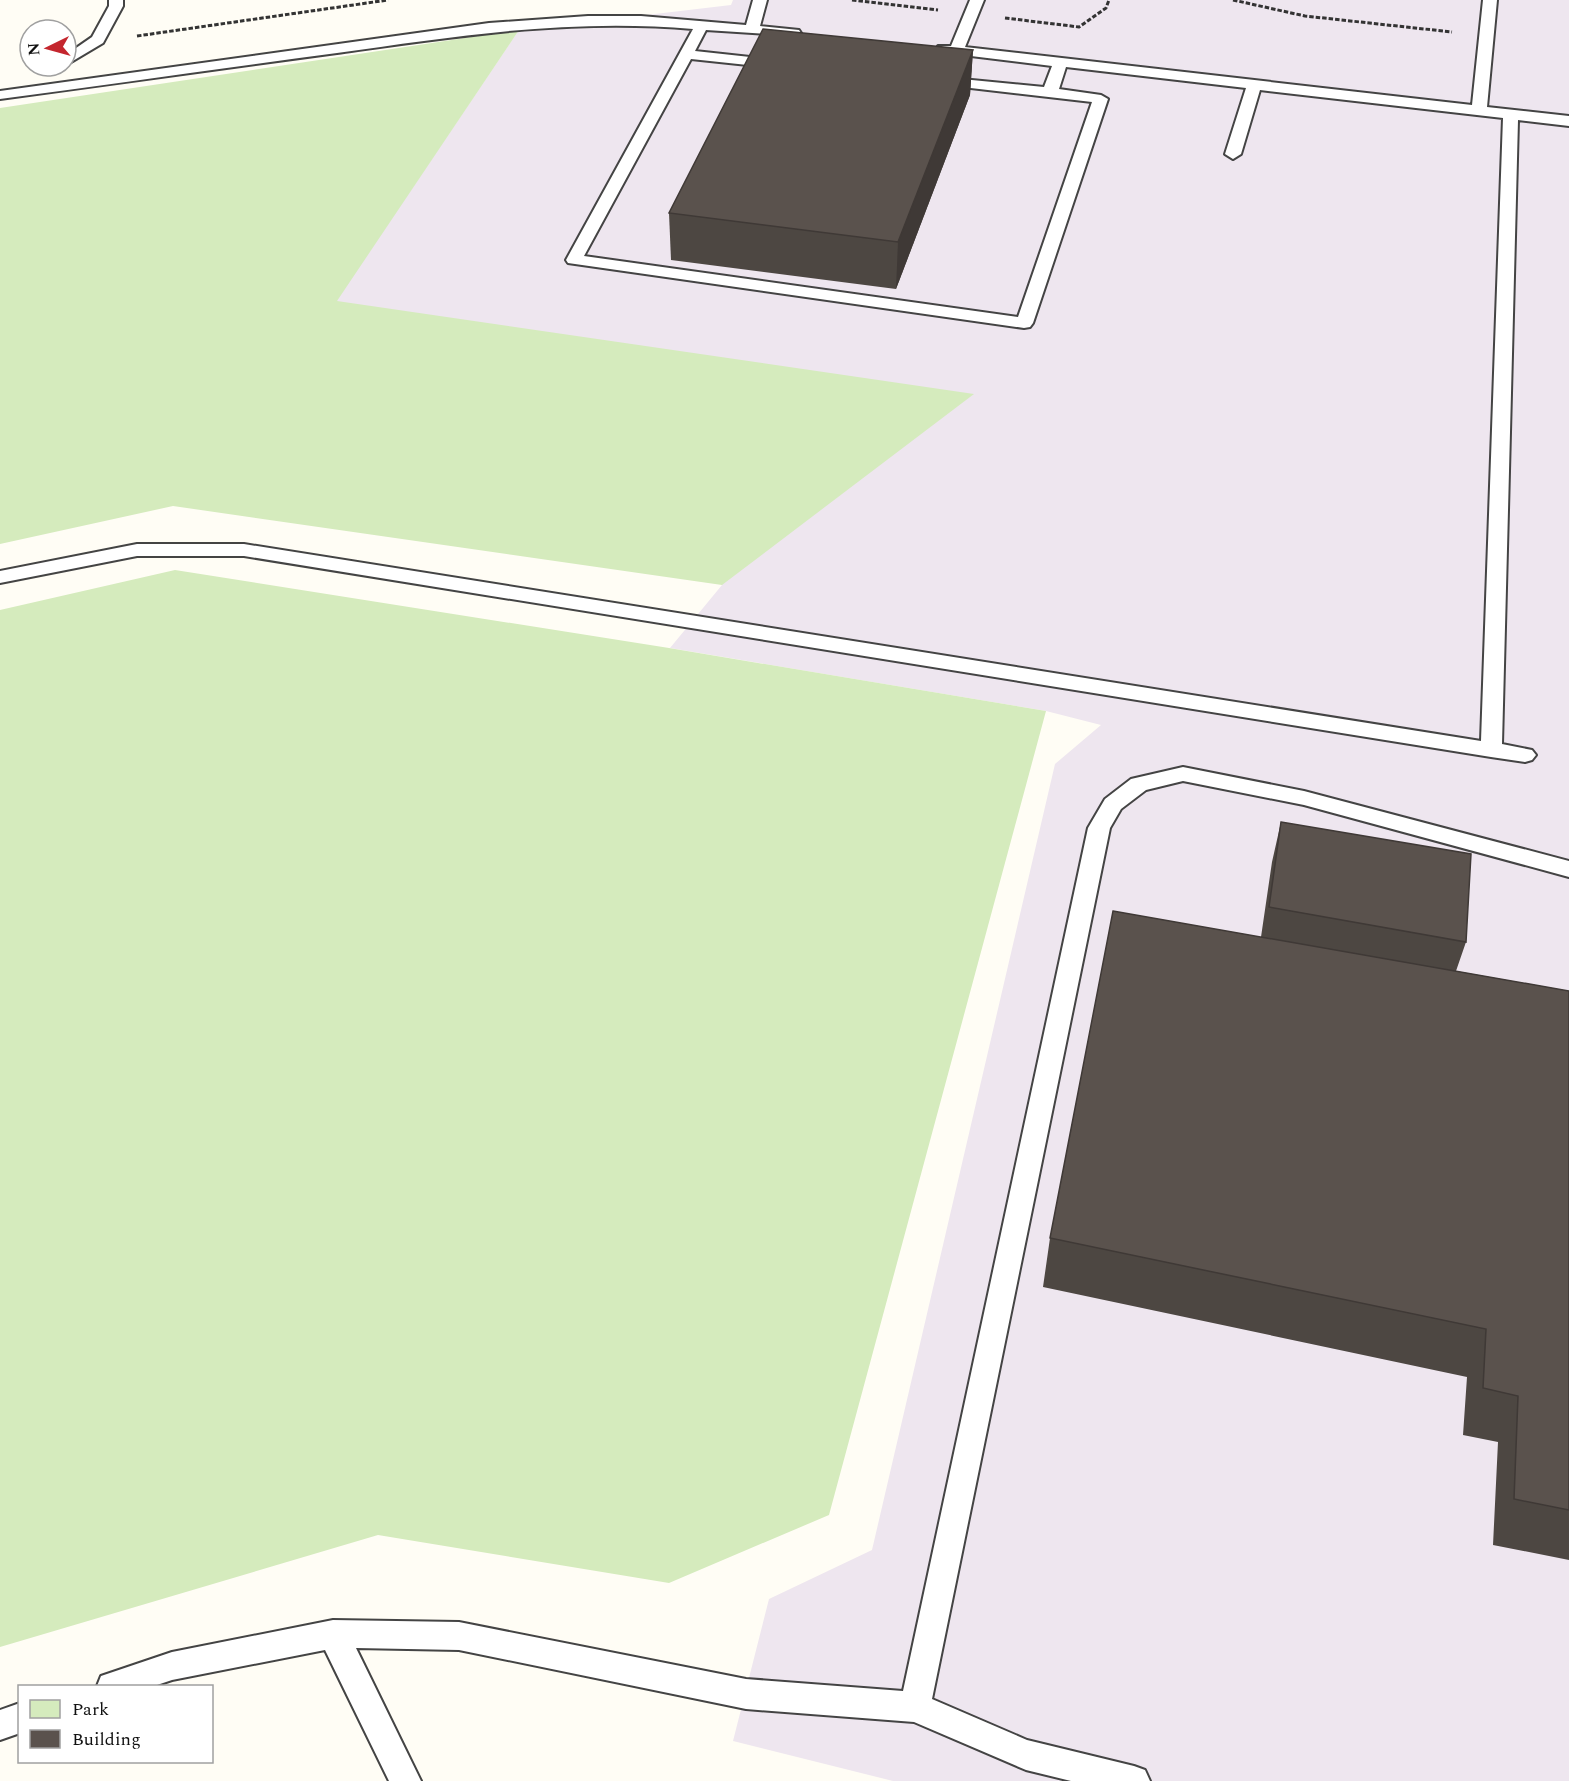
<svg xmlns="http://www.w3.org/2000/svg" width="1569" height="1781" font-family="Spectral,serif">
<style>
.industrial{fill:#eee6ef}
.green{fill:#d5ebbd}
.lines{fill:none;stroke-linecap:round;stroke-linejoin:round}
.service-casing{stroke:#444;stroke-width:4}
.path{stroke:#333;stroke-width:3;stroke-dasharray:4.5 2;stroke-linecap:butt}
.service{fill:#fff;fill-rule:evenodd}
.wall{fill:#4d4742}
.shaded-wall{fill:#3f3936}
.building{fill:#5a524d;stroke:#3f3936;stroke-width:1.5}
</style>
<rect width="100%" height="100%" fill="#fffdf5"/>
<polygon class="industrial" points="733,0 1569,0 1569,1781 893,1781 733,1741 769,1599 872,1550 1055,764 1101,725 1046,711 670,648 722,585 336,301 519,30 731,5"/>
<g class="green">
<polygon points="519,30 337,301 974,394 722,585 173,506 0,544 0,108"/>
<polygon points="175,570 669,648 1046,711 829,1515 669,1583 378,1535 0,1647 0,610"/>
</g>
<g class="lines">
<defs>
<g id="service">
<polygon points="109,0 123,0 123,6 103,43 66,65 66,55 92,37 109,6"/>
<path d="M753 0H767L760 26 799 30 801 33 799 36 706 30 695 51 777 60 784 64 777 68 691 59 584 256 1018 317 1092 102 936 84 934 81 941 77 1044 87 1052 66 938 52 936 49 938 46H951L970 0H984L965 47 1472 105 1483 0H1497L1487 107 1569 116V126L1518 120 1502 744 1532 750 1536 755 1532 760 1525 762 1491 757 244 556H137L0 583V571L137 544H244L1481 741 1503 118 1260 90 1241 154 1233 159 1225 154 1246 88 1066 67 1059 89 1101 95 1108 99 1033 323 1030 327 1024 328 568 263 566 260 693 29C571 18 457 36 337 53 224 68 112 84 0 99V91L489 23 588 16H641L746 25Z"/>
<polygon points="1183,767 1304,791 1569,861 1569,877 1304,805 1183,781 1146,790 1121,809 1110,828 932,1699 1027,1740 1134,1766 1145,1770 1150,1781 1071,1781 1026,1770 914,1722 746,1709 459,1650 356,1648 421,1781 389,1781 325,1650 172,1680 154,1686 97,1686 101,1676 172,1652 333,1620 459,1622 746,1679 903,1691 1088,828 1105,799 1131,779"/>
<polygon points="20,1703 20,1733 0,1740 0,1710"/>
</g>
</defs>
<use href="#service" class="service-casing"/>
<g class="path">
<polyline points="852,0 938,10"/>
<polyline points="1233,0 1305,16 1452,32"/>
<polyline points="1005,18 1079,27 1106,8 1109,0"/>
<polyline points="137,36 388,0"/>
</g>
<use href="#service" class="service"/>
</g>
<g class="wall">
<polygon points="973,50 970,95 896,289 671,260 669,213"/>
<polygon points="1281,822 1466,942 1456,971 1569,991 1569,1560 1493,1545 1498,1442 1463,1435 1467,1377 1043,1287 1050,1238 1261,937 1272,862"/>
</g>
<polygon class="shaded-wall" points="973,50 970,95 896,289 898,242"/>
<g class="building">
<polygon points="763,29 973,50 898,242 669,213"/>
<polygon points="1281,822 1471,854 1466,942 1269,907"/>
<polygon points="1113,911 1569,991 1569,1510 1514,1499 1518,1396 1483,1388 1486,1329 1050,1238"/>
</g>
<rect x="18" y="1685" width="195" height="78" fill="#ffffff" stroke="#a0a0a0" stroke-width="1.5"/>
<rect x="30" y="1700" width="30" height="18" fill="#d5ebbd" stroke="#a0a0a0" stroke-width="1.5"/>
<text x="72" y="1715" font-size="18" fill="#111111">Park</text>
<rect x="30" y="1730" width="30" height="18" fill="#5a524d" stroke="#a0a0a0" stroke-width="1.5"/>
<text x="72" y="1745" font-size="18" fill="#111111">Building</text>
<g transform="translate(48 48) rotate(265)"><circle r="28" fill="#ffffff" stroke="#a0a0a0" stroke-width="1.5"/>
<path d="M0-4.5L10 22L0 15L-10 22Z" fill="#c4262e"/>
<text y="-9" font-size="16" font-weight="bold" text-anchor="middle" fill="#111111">N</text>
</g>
</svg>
